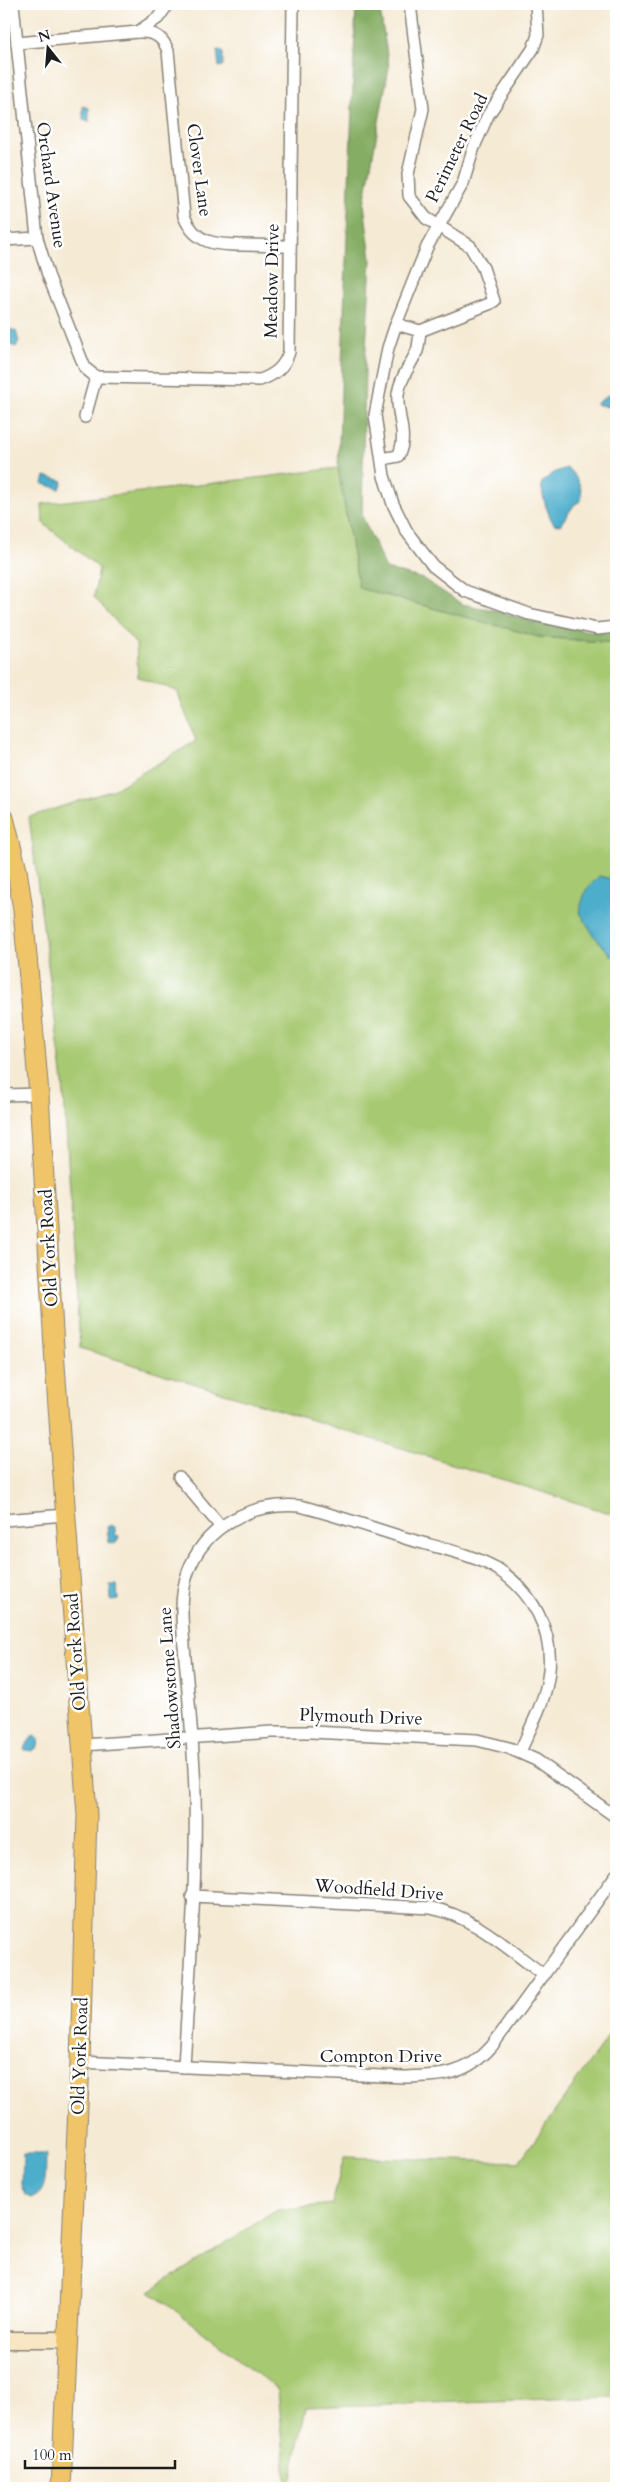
<svg xmlns="http://www.w3.org/2000/svg" width="620" height="2492" font-family="Cardo,serif">
<style>
.green{fill:#a7c972;stroke:#627247}
.forest{fill:#85ad64;stroke:#506440}
.water{fill:#4daecc;stroke:#346574}
.lines{fill:none;stroke-linecap:round;stroke-linejoin:round}
.street-casing{stroke:#888378;stroke-width:14}
.secondary-casing{stroke:#888378;stroke-width:19}
.primary-casing{stroke:#888378;stroke-width:21}
.street{stroke:#fff;stroke-width:11}
.secondary{stroke:#f9e7c3;stroke-width:16}
.primary{stroke:#f0c469;stroke-width:19}
.labels{text-anchor:middle;dominant-baseline:central;stroke-width:5;stroke-linejoin:round;paint-order:stroke}
.street-label{font-size:18px;fill:#1c1c1c;stroke:#fff}
</style>
<rect width="100%" height="100%" fill="#fff"/>
<filter id="ink" filterUnits="userSpaceOnUse"><feTurbulence type="fractalNoise" baseFrequency=".02" numOctaves="2"/><feDisplacementMap in="SourceGraphic" scale="10" xChannelSelector="R" yChannelSelector="G"/><feConvolveMatrix kernelMatrix="1 2 1 2 8 2 1 2 1" color-interpolation-filters="sRGB"/></filter>
<filter id="wash" filterUnits="userSpaceOnUse"><feTurbulence type="fractalNoise" baseFrequency=".0096" numOctaves="4" result="noise"/><feDisplacementMap in="SourceGraphic" scale="20" xChannelSelector="R" yChannelSelector="G"/><feGaussianBlur stdDeviation="1.12" result="paint"/><feColorMatrix in="noise" values="0 0 0 0 0 0 0 0 0 0 0 0 0 0 0 0 0 1.4 0 .05"/><feComposite in="paint" operator="in"/></filter>
<g filter="url(#wash)">
<rect width="100%" height="100%" fill="#f5ead4"/>
<g class="green">
<polygon points="338,468 359,588 539,637 616,643 616,1515 80,1348 63,1082 29,817 113,790 196,741 177,691 138,677 136,644 94,597 99,568 43,523 42,504"/>
<polygon points="616,2025 616,2397 306,2407 290,2488 287,2488 278,2390 150,2291 277,2210 332,2204 344,2157 519,2162"/>
</g>
<polygon class="forest" points="356,4 379,4 389,67 364,204 371,259 365,366 362,516 386,569 423,579 462,604 494,610 543,625 616,634 616,643 539,637 359,588 338,468"/>
<g class="water">
<polygon points="217,50 223,51 223,66 219,67"/>
<polygon points="83,106 89,108 89,122 83,120"/>
<polygon points="10,329 16,331 19,342 16,347 10,345 6,335"/>
<polygon points="616,388 616,409 596,404 616,389"/>
<path d="M567 468C577 475 584 490 581 501L575 504 560 525 554 524C548 516 540 491 542 482L555 472Z"/>
<polygon points="45,476 63,481 60,489 43,484"/>
<polygon points="599,876 616,880 616,954 612,956 594,936 579,911 586,890"/>
<polygon points="111,1525 115,1527 115,1535 119,1536 117,1542 113,1544 109,1543 107,1527"/>
<polygon points="110,1585 117,1585 118,1600 111,1601"/>
<polygon points="35,1736 39,1739 38,1747 32,1751 25,1750 24,1748 32,1737"/>
<path d="M23 2154H46C45 2169 49 2193 32 2198L26 2195 22 2185Z"/>
</g>
</g>
<g filter="url(#ink)">
<g class="lines">
<defs>
<g id="street">
<polyline points="13,4 37,238 48,275 85,368 96,377"/>
<polyline points="536,4 538,35 533,49 488,115 474,147 463,183 427,247 396,324 388,348 375,415 384,476 393,504 407,532 433,566 465,591 529,614 597,629 616,627"/>
<path d="M138 32C154 31 163 37 168 51L184 216C195 244 216 245 242 245 258 245 274 246 290 246"/>
<polyline points="17,43 138,32 158,18 168,4"/>
<polyline points="4,240 37,238"/>
<polyline points="396,324 420,331 489,304 494,301 483,268 470,246 426,218 409,196 408,174 423,109 410,4"/>
<path d="M96 377 260 380C274 375 284 368 289 352L293 4"/>
<polyline points="85,417 96,377"/>
<path d="M382 459 398 456C409 435 396 417 398 394 400 378 410 366 417 351 419 345 419 338 420 331"/>
<polyline points="4,1095 39,1094"/>
<polyline points="179,1477 221,1527"/>
<polyline points="4,1520 65,1515"/>
<polyline points="83,1745 272,1732 311,1732 477,1740 509,1748 536,1760 616,1817"/>
<path d="M192 1896 431 1908C474 1916 509 1950 544 1975"/>
<path d="M80 2062 404 2077C440 2076 466 2076 492 2046L616 1875"/>
<path d="M184 2067C189 1976 197 1885 195 1794 194 1749 189 1703 185 1658 183 1629 178 1600 188 1572 205 1525 252 1502 300 1506 335 1515 370 1527 405 1538 434 1547 474 1554 499 1570 532 1592 553 1630 549 1670 547 1698 531 1726 520 1752"/>
</g>
<polyline id="secondary" points="4,2340 68,2340"/>
<polyline id="primary" points="4,818 17,870 23,910 39,1094 55,1364 87,1815 80,2062 61,2488"/>
</defs>
<use href="#street" class="street-casing"/>
<use href="#secondary" class="secondary-casing"/>
<use href="#primary" class="primary-casing"/>
<use href="#street" class="street"/>
<use href="#secondary" class="secondary"/>
<use href="#primary" class="primary"/>
</g>
</g>
<g class="labels">
<g class="street-label">
<text transform="translate(457 148) rotate(-64)">Perimeter Road</text>
<text transform="translate(199 170) rotate(82)">Clover Lane</text>
<text transform="translate(51 185) rotate(82)">Orchard Avenue</text>
<text transform="translate(272 281) rotate(-89)">Meadow Drive</text>
<text transform="translate(49 1248) rotate(-93)">Old York Road</text>
<text transform="translate(76 1652) rotate(-94)">Old York Road</text>
<text transform="translate(170 1678) rotate(-94)">Shadowstone Lane</text>
<text transform="translate(361 1717) rotate(2)">Plymouth Drive</text>
<text transform="translate(379 1890) rotate(4)">Woodfield Drive</text>
<text transform="translate(80 2056) rotate(-88)">Old York Road</text>
<text x="381" y="2056">Compton Drive</text>
</g>
</g>
<rect width="620" height="2492" fill="none" stroke="#fff" stroke-width="20"/>
<g transform="translate(48 48) rotate(343)" stroke="#ffffff" stroke-width="4" paint-order="stroke">
<path d="M0-4L9 19L0 12L-9 19Z" fill="#1c1c1c"/>
<text y="-8" font-size="14" font-weight="bold" text-anchor="middle" fill="#1c1c1c">N</text>
</g>
<path d="M25 2460v8h150v-8" fill="none" stroke="#1c1c1c" stroke-width="2.5"/>
<text x="32" y="2460" font-size="15" fill="#1c1c1c" stroke="#ffffff" stroke-width="4" paint-order="stroke">100 m</text>
</svg>
